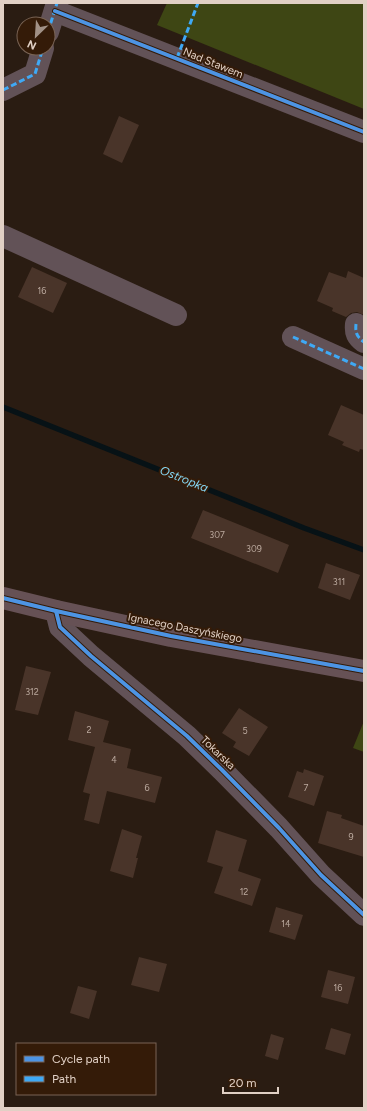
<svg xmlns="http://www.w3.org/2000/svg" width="367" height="1111" font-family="Figtree,sans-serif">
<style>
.green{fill:#3e4614}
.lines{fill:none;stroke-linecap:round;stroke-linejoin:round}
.stream{stroke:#071216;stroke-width:5.5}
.building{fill:#493429}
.minor{stroke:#625257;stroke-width:22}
.major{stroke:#665155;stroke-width:22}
.quiet{stroke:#3fa9f5;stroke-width:3;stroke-dasharray:6 3;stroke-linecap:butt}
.cycleway-casing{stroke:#341b08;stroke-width:6}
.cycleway{stroke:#4d94e3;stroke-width:4}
.labels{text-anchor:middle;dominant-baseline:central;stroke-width:4;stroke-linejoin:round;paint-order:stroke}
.number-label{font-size:9px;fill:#bba99e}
.street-label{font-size:11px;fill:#e1d0c5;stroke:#341b08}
.water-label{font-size:12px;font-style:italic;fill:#84d5f2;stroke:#341b08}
</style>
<rect width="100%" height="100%" fill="#2a1c12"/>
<g class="green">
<polygon points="167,3 364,3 364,109 157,25"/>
<polygon points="364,721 364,752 353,748"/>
</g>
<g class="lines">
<polyline class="stream" points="3,407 304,528 364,550"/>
</g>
<g class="building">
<polygon points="119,116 139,125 122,163 103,154"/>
<polygon points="32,267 67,283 53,313 18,297"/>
<polygon points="348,271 364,278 364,315 357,312 351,313 346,317 332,311 333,308 317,301 329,272 346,278"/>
<polygon points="341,405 364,415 364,450 360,449 359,452 342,445 344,442 328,435"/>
<polygon points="203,510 289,545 278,573 191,538"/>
<polygon points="326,563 360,575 350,600 318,588"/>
<polygon points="26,666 51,672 38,715 15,710"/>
<polygon points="239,708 268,727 249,756 233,747 236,742 222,733"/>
<polygon points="75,711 109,721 103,742 131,749 127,768 162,777 155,803 107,791 99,824 84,820 90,794 83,792 95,747 68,740"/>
<polygon points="304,769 324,776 314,806 288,797 297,771 303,773"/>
<polygon points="327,811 342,815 341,818 364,826 364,857 318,843"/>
<polygon points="122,829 142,836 136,858 138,858 133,878 110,871"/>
<polygon points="216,830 247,840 238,871 261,879 252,906 214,893 223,867 207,862"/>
<polygon points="276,907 303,915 295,940 269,932"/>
<polygon points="139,957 167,964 159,992 131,985"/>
<polygon points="328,970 355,977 348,1004 321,997"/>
<polygon points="78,986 97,991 89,1019 70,1013"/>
<polygon points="331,1028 351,1034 345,1055 325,1049"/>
<polygon points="271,1034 284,1038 278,1060 265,1056"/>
</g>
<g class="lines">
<g class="minor">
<polyline points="55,11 364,132"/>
<polyline points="48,32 57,3"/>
<polyline points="3,90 35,74 43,48"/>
<polyline points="3,236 176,315"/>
<path d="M356 324C355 333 357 337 364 342"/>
<polyline points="293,337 364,369"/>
<polyline points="56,611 60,627 91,656 187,736 222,770 279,828 321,875 364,915"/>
</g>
<polyline class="major" points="3,598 56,611 171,636 364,671"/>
<g class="quiet">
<polyline points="48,32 57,3"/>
<polyline points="177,58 198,3"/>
<polyline points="3,90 35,74 43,48"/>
<path d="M356 324C355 333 357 337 364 342"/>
<polyline points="293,337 364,369"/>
</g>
<defs>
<g id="cycleway">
<polyline points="55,11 364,132"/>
<polyline points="3,598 56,611 171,636 364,671"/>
<polyline points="56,611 60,627 91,656 187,736 222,770 279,828 321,875 364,915"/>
</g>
</defs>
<use href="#cycleway" class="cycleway-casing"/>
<use href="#cycleway" class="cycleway"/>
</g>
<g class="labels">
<g class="number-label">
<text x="42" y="290">16</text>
<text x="217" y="534">307</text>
<text x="254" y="548">309</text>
<text x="339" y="581">311</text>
<text x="32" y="691">312</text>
<text x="89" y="729">2</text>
<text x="245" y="730">5</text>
<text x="114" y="759">4</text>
<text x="147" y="787">6</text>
<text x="306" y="787">7</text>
<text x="351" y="836">9</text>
<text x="244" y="891">12</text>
<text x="286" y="923">14</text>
<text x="338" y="987">16</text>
</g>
<g class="street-label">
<text transform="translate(213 63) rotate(22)">Nad Stawem</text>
<text transform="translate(185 628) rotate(11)">Ignacego Daszyńskiego</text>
<text transform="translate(218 753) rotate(44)">Tokarska</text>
</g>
<g class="water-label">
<text transform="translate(184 479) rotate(22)">Ostropka</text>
</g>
</g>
<rect width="367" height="1111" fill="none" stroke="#e1d0c5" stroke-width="8"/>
<rect x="16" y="1043" width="140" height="52" fill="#341b08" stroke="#796354"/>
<rect x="24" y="1056" width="20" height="6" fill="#4d94e3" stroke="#796354"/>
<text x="52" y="1063" font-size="12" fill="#e1d0c5">Cycle path</text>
<rect x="24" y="1076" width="20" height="6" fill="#3fa9f5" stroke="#796354"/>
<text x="52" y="1083" font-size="12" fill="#e1d0c5">Path</text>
<g transform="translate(36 36) rotate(205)"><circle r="19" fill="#341b08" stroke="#796354"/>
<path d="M0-3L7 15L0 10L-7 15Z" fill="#a19186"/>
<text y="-6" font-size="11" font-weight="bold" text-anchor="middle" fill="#e1d0c5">N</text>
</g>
<path d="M223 1087v6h55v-6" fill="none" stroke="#e1d0c5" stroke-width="2"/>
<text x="229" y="1087" font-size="12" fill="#e1d0c5" stroke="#341b08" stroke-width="3" paint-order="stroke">20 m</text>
</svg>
